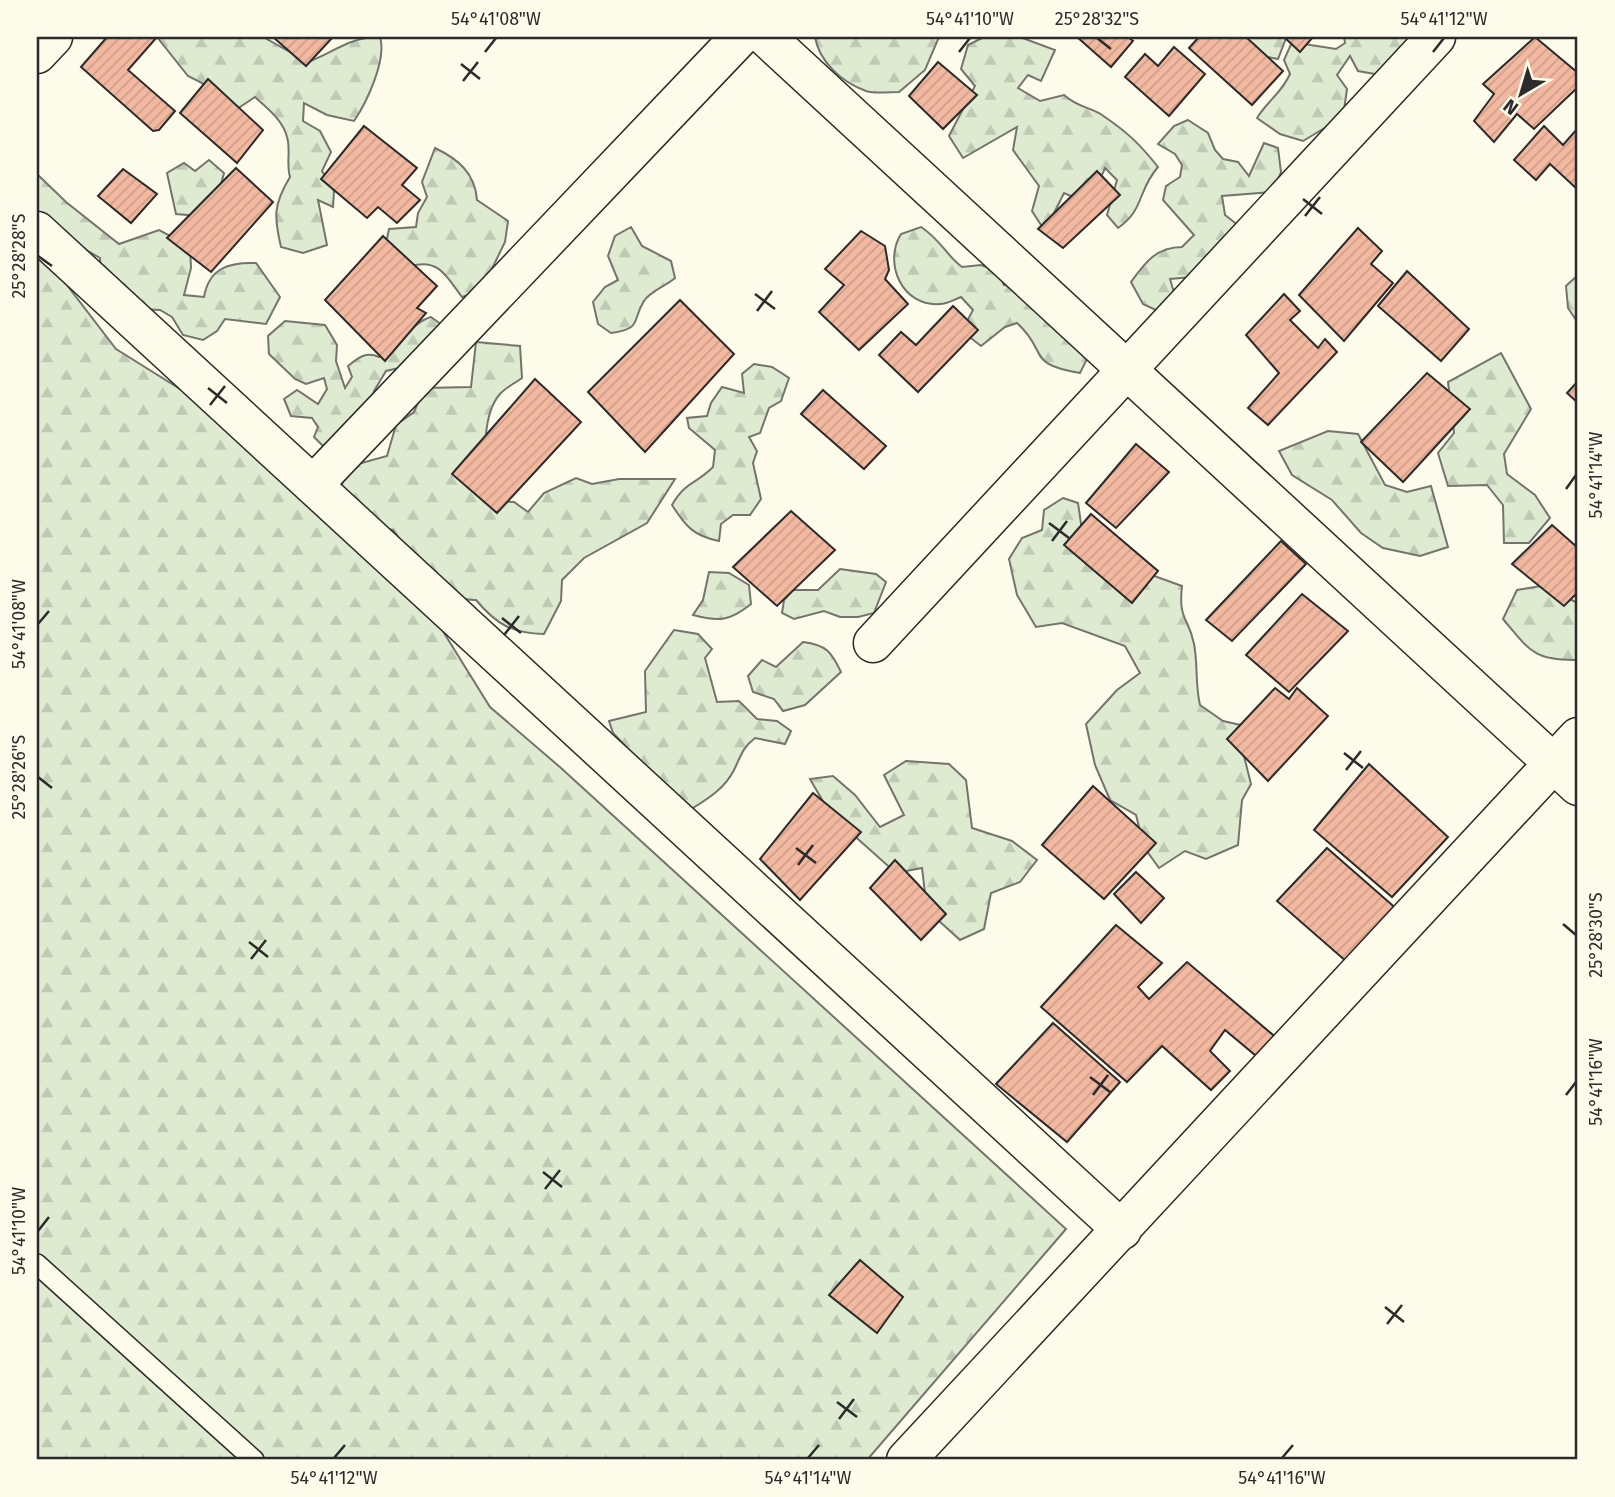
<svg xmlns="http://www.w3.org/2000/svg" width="1615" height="1497" font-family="'Fira Sans',sans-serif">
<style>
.forest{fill:url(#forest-firs);stroke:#74746e;stroke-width:2}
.building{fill:url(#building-hatch);stroke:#2b2b2b;stroke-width:2}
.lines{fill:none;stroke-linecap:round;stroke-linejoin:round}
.lane-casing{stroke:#2b2b2b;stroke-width:22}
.street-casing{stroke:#2b2b2b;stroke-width:41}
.lane{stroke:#fdfbea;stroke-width:19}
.street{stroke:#fdfbea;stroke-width:38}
.ticks{fill:none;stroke:#2b2b2b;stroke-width:2.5}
.neatline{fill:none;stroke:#2b2b2b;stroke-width:2.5}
.ticks-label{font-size:18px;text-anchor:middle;fill:#2b2b2b}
</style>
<defs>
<pattern id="forest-firs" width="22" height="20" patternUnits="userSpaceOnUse" patternTransform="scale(1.75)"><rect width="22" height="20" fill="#deebd1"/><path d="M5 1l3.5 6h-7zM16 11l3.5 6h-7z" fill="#bfcab4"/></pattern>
<pattern id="building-hatch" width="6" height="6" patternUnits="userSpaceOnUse" patternTransform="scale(1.75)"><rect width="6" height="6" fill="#f2b8a0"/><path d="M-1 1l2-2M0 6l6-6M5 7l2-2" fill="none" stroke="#d09e8a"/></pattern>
</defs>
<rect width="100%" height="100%" fill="#fdfbea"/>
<g class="forest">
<path d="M157 37H263L308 62C336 51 350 37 380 37 387 59 367 102 354 121L327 115 304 103 303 121 320 131 331 152 322 171 334 191 333 207 318 200 327 245 303 253 281 247C274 217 273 205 290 177 286 164 291 149 287 137 283 120 267 108 255 97L240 107 223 108 202 83 188 76Z"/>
<path d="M815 37H939L925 70 899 92C889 92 875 94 866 91 841 82 819 61 815 37Z"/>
<path d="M984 37H1020L1055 50 1041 81 1028 75 1018 88 1040 101 1064 95C1080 109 1089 106 1102 115 1127 132 1139 143 1158 167 1137 191 1145 209 1118 228L1107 215 1117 180 1105 168 1095 191 1080 200 1064 193 1045 231 1032 211 1039 186 1013 150 1017 127 963 158 949 136 975 86 961 69 968 45Z"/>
<polygon points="1236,37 1285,37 1286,38 1278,59 1257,55"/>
<path d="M1344 37H1408L1399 64 1386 76 1358 71 1350 56 1337 75 1347 89 1343 117 1303 141 1280 134 1257 118C1268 100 1281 94 1290 74L1284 60 1292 42 1336 49 1345 43Z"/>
<path d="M1188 120 1208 133 1215 150 1223 159 1238 162 1249 176 1264 143 1278 148 1281 172 1273 192 1222 196 1225 215 1243 229 1193 277 1170 279 1176 299 1164 314 1143 304 1131 282C1145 263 1156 247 1182 247L1194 235 1163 200 1166 186 1180 177 1182 165 1175 154 1158 144 1174 126Z"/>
<path d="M435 148C458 159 475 173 477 200L508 221 505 242 481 291 462 297C447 277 439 258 411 266L385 248 389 229 416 227 418 213 427 197 422 182Z"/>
<polygon points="209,160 224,173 215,206 199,216 176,214 167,173 184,163 195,171"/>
<path d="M37 174 66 202 119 244 159 230 190 246 191 268 184 295 204 297C209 268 229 262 256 263L280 297 266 324 225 319 217 331 203 340 183 335 172 317 160 310 143 309 101 277 100 258 37 222Z"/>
<path d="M631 227 642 246 671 261 675 278C666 286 650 291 644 301 631 322 643 328 611 333L598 324 593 302 605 287 618 280 608 256 615 236Z"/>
<path d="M921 227C941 240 945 254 962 267L981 265 997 271 1004 285 1020 286 1087 359 1080 373C1025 364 1049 352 1017 323L1005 327 981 346 962 331 973 310 961 297C955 299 947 304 940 304 902 307 883 263 901 234Z"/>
<polygon points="37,246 116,349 265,442 408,575 490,707 561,768 1066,1229 867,1460 37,1460"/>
<polygon points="1578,275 1578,323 1568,308 1566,286"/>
<path d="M431 317 442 325 399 368 386 371 374 391 371 405 338 447 322 445 314 437 318 427 312 418 291 416 284 399 297 390 318 404 327 389 324 378 306 384 295 379 269 354 268 336 285 321 325 325 337 345 336 361 345 388 352 377 348 366C358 358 366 351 379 357 403 350 407 324 431 317Z"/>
<path d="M476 342 520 346 522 378C515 383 505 388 500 394 479 417 486 472 487 501L514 502 528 512 544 493 576 478 592 484 619 479H675L647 523 584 558 562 580 561 601 544 634C512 633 497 625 476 600 438 601 414 558 393 530L375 527 340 492 347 467 387 456 396 425 414 412 424 388 471 387Z"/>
<polygon points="1501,353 1531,409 1504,454 1507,474 1535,495 1550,518 1529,543 1504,543 1503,505 1487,485 1448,486 1438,453 1454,433 1448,382"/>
<path d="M754 364 772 367 789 378 781 401 769 408 760 433 749 437 757 451 753 463 761 499 750 515H733L721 524 719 541C694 536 686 527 672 505 686 481 695 485 713 467L715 450 689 428 687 418 707 416 711 403 722 387 744 393 742 374Z"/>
<polygon points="1328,431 1358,434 1385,485 1407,492 1431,486 1448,547 1420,556 1383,548 1361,533 1332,500 1292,475 1279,451"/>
<path d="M1063 498 1078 503 1083 537 1071 551C1087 562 1099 577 1116 586L1149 574 1182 586C1178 621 1189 617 1194 644 1198 664 1195 684 1200 705L1223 721 1254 728 1242 748 1251 784 1242 800 1238 845 1206 859 1185 851 1159 868 1144 847 1136 815 1110 800 1095 765 1086 724 1117 690 1140 673 1125 646 1062 623 1036 627 1017 595 1009 559 1022 538 1042 530 1044 510Z"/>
<polygon points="840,569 876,574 886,582 874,613 858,617 840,617 824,611 794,619 782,613 784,600 793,590 818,590"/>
<path d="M709 572 729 573 749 585 751 604C730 621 719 622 693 615L703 600Z"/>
<path d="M1541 586 1578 603V660C1534 661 1530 651 1503 619L1517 590Z"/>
<path d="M674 630 698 634 712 649 705 658 717 702 739 701 757 719 777 721 791 731 785 744 755 738C742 748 741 756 734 770 725 788 709 798 693 808L671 803 651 773 613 733 609 721 646 712 645 671Z"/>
<path d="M803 642C826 645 831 651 841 672L805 705 783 711 774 699 753 692 748 676 762 660 776 667Z"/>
<polygon points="906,761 949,764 966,780 972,828 1012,841 1037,860 1020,882 991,893 984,929 960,940 927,910 922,868 896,873 831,815 810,779 833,776 855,795 880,827 904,815 884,775"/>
</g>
<g class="building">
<polygon points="107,37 157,37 128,70 175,111 159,130 153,131 81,67"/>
<polygon points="273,37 333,37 306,66"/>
<polygon points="1077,37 1128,37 1133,41 1111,67"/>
<polygon points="1199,37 1246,37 1283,71 1252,105 1189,48"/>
<polygon points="1284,37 1313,37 1300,52"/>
<polygon points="1535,37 1578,73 1578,87 1534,129 1517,114 1494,142 1474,121 1494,94 1483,84"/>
<polygon points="1174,47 1205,74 1169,116 1125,77 1145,54 1158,66"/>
<polygon points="938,62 977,95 943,129 909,96"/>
<polygon points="208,79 263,130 237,163 180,113"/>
<polygon points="364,126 417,168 402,185 420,200 397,223 378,207 367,218 321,179"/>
<polygon points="1544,126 1563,145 1578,128 1578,190 1550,164 1536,180 1514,160"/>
<polygon points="236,168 273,202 211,272 167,238"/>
<polygon points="123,169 157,194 131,223 98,196"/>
<polygon points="1097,171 1120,195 1063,248 1038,229"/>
<polygon points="1358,228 1382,251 1371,264 1393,283 1344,341 1299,295"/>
<polygon points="861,231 885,246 889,270 885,279 908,304 859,350 819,312 844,285 825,269"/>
<polygon points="383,236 437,286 417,308 426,313 385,361 325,300"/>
<polygon points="1407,271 1469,329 1441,361 1378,306"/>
<polygon points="1284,294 1300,311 1290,320 1318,348 1325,339 1337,352 1268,425 1248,408 1279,373 1246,335"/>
<polygon points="680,300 734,354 645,452 588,392"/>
<polygon points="953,306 978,330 918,392 879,355 901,332 916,345"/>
<polygon points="1427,373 1470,409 1403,482 1361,442"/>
<polygon points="535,379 581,422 497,513 452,474"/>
<polygon points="1578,381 1578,403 1567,393"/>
<polygon points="823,390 886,446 864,469 801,414"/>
<polygon points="1136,444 1169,472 1116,528 1086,503"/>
<polygon points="791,511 835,550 777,606 733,567"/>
<polygon points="1091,514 1158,571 1132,603 1064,545"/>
<polygon points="1552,525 1578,548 1578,592 1564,606 1512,564"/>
<polygon points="1281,541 1306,564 1232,641 1206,620"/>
<polygon points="1302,594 1348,631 1289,692 1246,655"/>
<polygon points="1275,688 1289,699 1297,688 1328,716 1268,781 1227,739"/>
<polygon points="1369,764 1448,837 1392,897 1314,830"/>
<polygon points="1093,786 1156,843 1104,899 1042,845"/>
<polygon points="813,793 861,832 800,900 760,859"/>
<polygon points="1327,848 1399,911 1348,963 1277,901"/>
<polygon points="895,860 946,914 921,940 870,888"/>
<polygon points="1136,872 1164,898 1141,923 1114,894"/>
<polygon points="1116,925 1162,963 1138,987 1149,999 1187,962 1279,1040 1261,1060 1225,1030 1210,1051 1230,1071 1211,1090 1162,1046 1127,1082 1041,1007"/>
<polygon points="1053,1023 1120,1082 1067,1142 996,1084"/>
<polygon points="860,1260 903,1297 877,1333 829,1295"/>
</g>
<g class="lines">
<defs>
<polyline id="lane" points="37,1264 254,1460"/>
<g id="street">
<polyline points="766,37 1578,786"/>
<polyline points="37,54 53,37"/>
<polyline points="37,231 1122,1230"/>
<polyline points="313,485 740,37"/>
<polyline points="873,643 1436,37"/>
<polyline points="906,1460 1578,737"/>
</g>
</defs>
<use href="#lane" class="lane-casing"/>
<use href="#street" class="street-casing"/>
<use href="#lane" class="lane"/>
<use href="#street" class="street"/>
</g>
<path class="ticks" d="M1097 38 1111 49M485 52 496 38M959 52 970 38M1433 52 1444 38M461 64 480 79M463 81 478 62M1303 199 1322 214M1305 216 1320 197M38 256 52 266M755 294 775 309M757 311 772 291M208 388 227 403M210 405 225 386M1566 489 1576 475M1049 523 1069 538M1052 541 1067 521M502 618 521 633M38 624 49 611M504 635 519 616M1344 753 1363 768M1346 770 1361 751M38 777 52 788M796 848 816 863M798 865 813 845M1563 924 1576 935M249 942 268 957M251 959 266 940M1090 1077 1110 1092M1093 1095 1108 1075M1566 1095 1576 1082M543 1172 562 1187M545 1189 560 1170M38 1231 49 1217M1385 1307 1404 1322M1387 1324 1402 1305M837 1402 857 1417M839 1419 854 1399M334 1458 345 1445M808 1458 819 1445M1282 1458 1293 1445"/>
<rect width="1615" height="1497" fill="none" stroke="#fdfbea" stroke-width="77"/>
<g transform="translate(1521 94) rotate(218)" stroke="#fdfbea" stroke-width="5" paint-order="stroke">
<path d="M0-5L12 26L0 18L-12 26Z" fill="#2b2b2b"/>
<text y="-10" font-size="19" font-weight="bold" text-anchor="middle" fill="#2b2b2b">N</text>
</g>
<rect x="38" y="38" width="1538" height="1420" class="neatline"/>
<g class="ticks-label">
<text x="496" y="25">54°41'08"W</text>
<text x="970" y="25">54°41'10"W</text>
<text x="1097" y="25">25°28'32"S</text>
<text x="1444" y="25">54°41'12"W</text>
<text transform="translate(19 256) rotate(-90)" y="6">25°28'28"S</text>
<text transform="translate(1596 475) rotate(-90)" y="6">54°41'14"W</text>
<text transform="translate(19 624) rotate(-90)" y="6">54°41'08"W</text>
<text transform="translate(19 777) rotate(-90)" y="6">25°28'26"S</text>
<text transform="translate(1596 935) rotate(-90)" y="6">25°28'30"S</text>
<text transform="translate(1596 1082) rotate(-90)" y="6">54°41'16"W</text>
<text transform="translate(19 1231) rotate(-90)" y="6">54°41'10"W</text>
<text x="334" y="1484">54°41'12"W</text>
<text x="808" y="1484">54°41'14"W</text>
<text x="1282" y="1484">54°41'16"W</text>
</g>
</svg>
